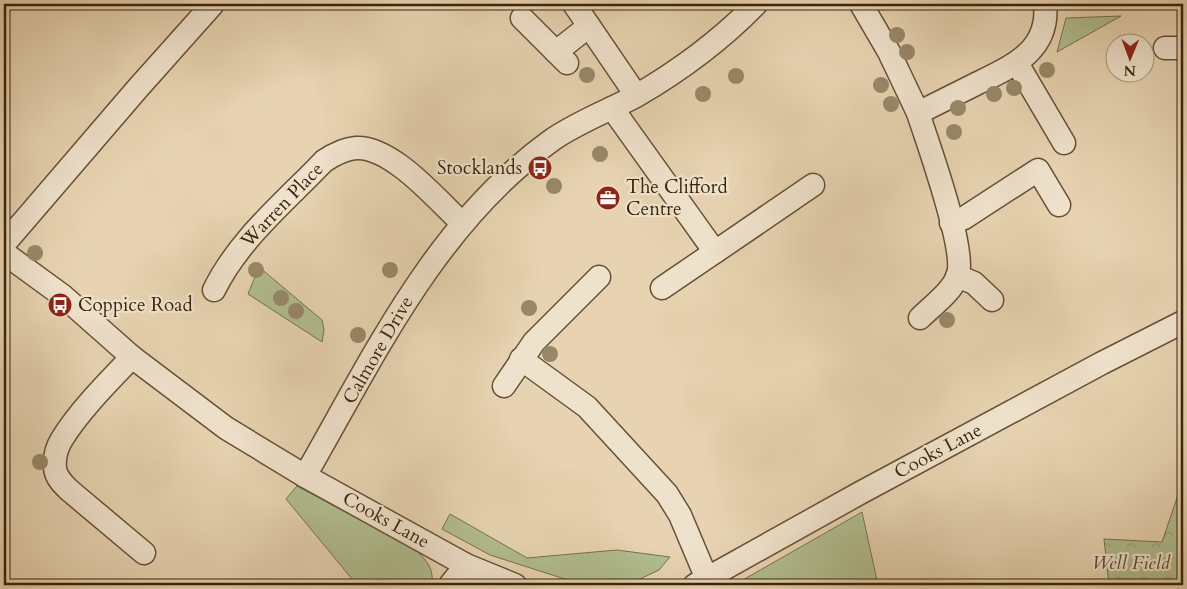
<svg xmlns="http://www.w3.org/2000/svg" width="1187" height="589" font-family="Cardo,serif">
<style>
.green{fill:#b1bd8f;stroke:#76714e}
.forest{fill:url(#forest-crowns);stroke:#76714e}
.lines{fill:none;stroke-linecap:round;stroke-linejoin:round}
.minor-casing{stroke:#655035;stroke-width:25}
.minor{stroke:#efe2cc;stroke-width:22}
.tree{fill:#988868}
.labels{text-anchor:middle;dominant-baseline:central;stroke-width:4.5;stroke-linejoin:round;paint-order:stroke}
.poi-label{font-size:19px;fill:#3a250c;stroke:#efe2cc;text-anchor:start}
.street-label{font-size:19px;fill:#3a250c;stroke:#efe2cc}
.park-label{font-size:19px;font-style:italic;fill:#584b2d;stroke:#efe2cc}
</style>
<defs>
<pattern id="forest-crowns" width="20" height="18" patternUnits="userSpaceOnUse" patternTransform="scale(1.25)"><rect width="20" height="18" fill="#b1bd8f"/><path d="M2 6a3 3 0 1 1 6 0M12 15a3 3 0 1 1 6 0" fill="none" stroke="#99a27a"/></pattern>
</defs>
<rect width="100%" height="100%" fill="#e7d3b1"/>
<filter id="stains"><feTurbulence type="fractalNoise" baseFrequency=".004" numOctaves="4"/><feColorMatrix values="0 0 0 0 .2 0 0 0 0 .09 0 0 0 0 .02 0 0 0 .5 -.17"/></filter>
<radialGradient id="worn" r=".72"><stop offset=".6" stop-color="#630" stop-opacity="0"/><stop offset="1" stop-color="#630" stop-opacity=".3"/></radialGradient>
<g class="green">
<polygon points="1121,16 1057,52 1066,18"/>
<polygon points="259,267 322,320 324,330 322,342 248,294"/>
<path d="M297 486 416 550C427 561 434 569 432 585H357L286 499Z"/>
<polygon points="862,512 878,585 734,585"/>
<polygon points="450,514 527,558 617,550 670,557 659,570 640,579 623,583 602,585 574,582 490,555 442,529"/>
</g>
<polygon class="forest" points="1183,480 1183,585 1109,585 1104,539 1162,542"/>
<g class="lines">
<defs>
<g id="minor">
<polyline points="574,4 636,95"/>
<polyline points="861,4 889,52 918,113"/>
<polyline points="522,18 567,63"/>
<polyline points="1165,48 1183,48"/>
<polyline points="556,52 589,26"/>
<polyline points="1017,63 1064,143"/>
<polyline points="612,108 715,252 813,185"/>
<polyline points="951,223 964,218 1038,170 1059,205"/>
<polyline points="4,244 138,88 213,4"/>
<polyline points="4,253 63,296 132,357 226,428 305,476 466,565 515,585"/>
<polyline points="957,276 974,283 992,300"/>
<polyline points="662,288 715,252"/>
<path d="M214 290C239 239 285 202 324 161 333 155 344 149 356 148 392 146 437 200 462 223"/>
<path d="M920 318C932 306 952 292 958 275 966 248 928 144 918 113 938 103 958 93 978 83 1013 66 1050 50 1045 4"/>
<path d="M132 357C109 381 79 411 62 439 57 447 54 458 55 468 56 478 63 484 69 490L144 553"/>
<polyline points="521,359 587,407 667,494 680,515 707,579"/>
<polyline points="504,386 534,342 599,277"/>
<path d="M305 476C374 356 436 223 552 140 578 122 608 111 636 96 679 71 721 40 756 4"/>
<polyline points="450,585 466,565"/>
<polyline points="695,585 860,493 1102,363 1183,322"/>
</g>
</defs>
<use href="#minor" class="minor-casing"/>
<use href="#minor" class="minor"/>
</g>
<g class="tree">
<circle cx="897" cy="35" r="8"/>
<circle cx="907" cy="52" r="8"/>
<circle cx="1047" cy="70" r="8"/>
<circle cx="587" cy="75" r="8"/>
<circle cx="736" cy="76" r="8"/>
<circle cx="881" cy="85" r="8"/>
<circle cx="1014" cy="88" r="8"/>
<circle cx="703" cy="94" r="8"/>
<circle cx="994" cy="94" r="8"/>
<circle cx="891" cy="104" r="8"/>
<circle cx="958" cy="108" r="8"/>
<circle cx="954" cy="132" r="8"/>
<circle cx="600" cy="154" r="8"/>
<circle cx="554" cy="186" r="8"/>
<circle cx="35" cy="253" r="8"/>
<circle cx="256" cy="270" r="8"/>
<circle cx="390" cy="270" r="8"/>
<circle cx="281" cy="298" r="8"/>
<circle cx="529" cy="308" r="8"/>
<circle cx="296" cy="311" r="8"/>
<circle cx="947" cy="320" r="8"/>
<circle cx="358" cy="335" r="8"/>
<circle cx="550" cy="354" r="8"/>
<circle cx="40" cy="462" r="8"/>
</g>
<defs>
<symbol id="bus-disc" viewBox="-11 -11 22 22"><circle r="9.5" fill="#8f2418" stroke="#efe2cc"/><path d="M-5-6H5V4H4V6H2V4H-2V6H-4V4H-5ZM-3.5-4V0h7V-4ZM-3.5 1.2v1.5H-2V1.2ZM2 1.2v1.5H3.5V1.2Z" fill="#fff"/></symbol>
<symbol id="office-disc" viewBox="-11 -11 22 22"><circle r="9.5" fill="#8f2418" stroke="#efe2cc"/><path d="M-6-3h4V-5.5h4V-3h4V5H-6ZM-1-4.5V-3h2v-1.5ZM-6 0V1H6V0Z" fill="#fff"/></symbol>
</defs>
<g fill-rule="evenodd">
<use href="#bus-disc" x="526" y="154" width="28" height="28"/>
<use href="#office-disc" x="594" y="184" width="28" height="28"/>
<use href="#bus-disc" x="46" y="291" width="28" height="28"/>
</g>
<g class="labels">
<g class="poi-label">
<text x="522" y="168" text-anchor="end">Stocklands</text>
<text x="626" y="187">The Clifford<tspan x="626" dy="22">Centre</tspan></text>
<text x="78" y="305">Coppice Road</text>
</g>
<g class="street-label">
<text transform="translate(282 205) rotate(-46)">Warren Place</text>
<text transform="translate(378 350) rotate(-60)">Calmore Drive</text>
<text transform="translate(938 451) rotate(-28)">Cooks Lane</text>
<text transform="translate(386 520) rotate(29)">Cooks Lane</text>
</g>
<g class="park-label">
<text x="1131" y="563">Well Field</text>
</g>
</g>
<rect width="1187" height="589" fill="none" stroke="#e7d3b1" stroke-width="20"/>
<rect x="5" y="5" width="1177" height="579" fill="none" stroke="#3a250c" stroke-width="2.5"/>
<rect x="10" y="10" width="1167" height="569" fill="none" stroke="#3a250c"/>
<g transform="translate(1130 58) rotate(181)"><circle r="24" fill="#efe2cc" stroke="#a7967f"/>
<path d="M0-4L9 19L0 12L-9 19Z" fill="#8f2418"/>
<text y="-8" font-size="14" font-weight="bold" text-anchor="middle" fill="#3a250c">N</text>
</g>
<rect width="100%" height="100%" filter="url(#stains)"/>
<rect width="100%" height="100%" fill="url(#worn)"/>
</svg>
